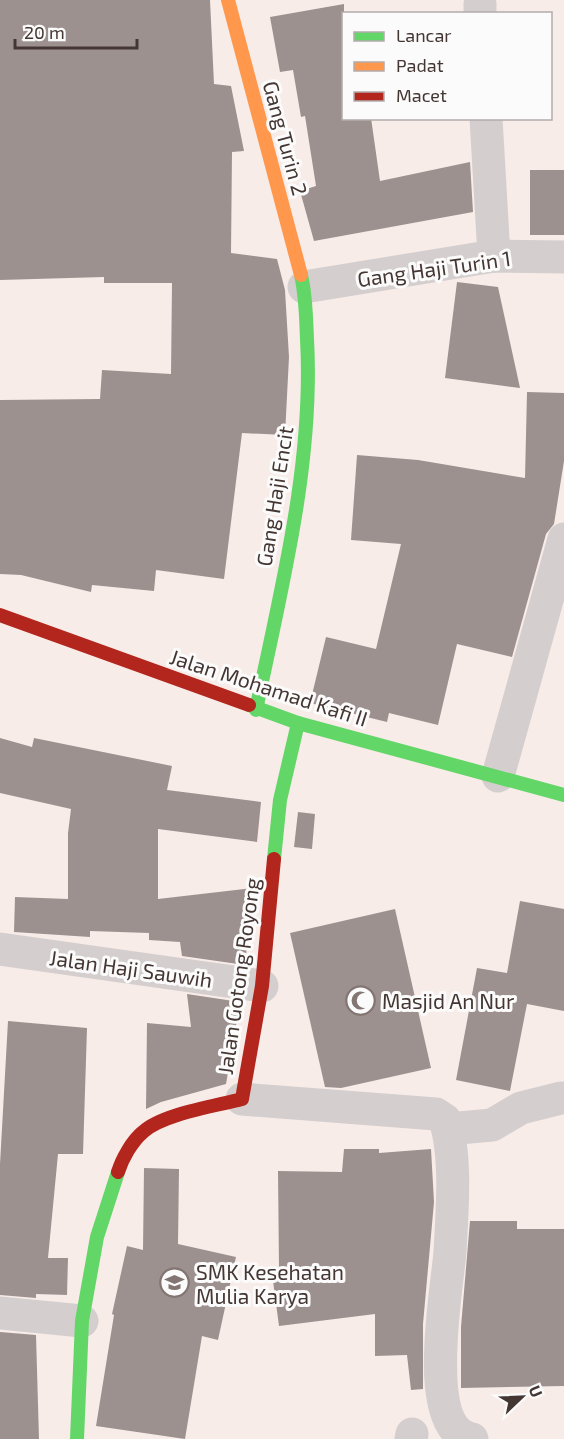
<svg xmlns="http://www.w3.org/2000/svg" width="564" height="1439" font-family="'Exo 2',sans-serif">
<style>
.building{fill:#9d9190}
.lines{fill:none;stroke-linecap:round;stroke-linejoin:round}
.street{stroke:#d4cfce;stroke-width:33}
.fast{stroke:#63d668;stroke-width:14}
.slow{stroke:#ff974d;stroke-width:14}
.jam{stroke:#b3261e;stroke-width:14}
.labels{text-anchor:middle;dominant-baseline:central;stroke-width:6;stroke-linejoin:round;paint-order:stroke}
.street-label{font-size:21px;fill:#443632;stroke:#fbfbfb}
.poi-label{font-size:21px;fill:#443632;stroke:#fbfbfb;text-anchor:start}
</style>
<rect width="100%" height="100%" fill="#f8ece8"/>
<g class="building">
<polygon points="0,0 210,0 214,84 231,86 244,151 232,152 231,253 277,259 285,290 289,357 285,435 242,433 224,579 156,570 154,591 92,585 91,592 21,575 0,574 0,400 100,399 102,370 171,374 172,283 104,283 104,277 0,280"/>
<polygon points="344,4 344,118 371,118 380,181 470,162 473,212 314,241 300,191 316,186 305,116 301,117 293,70 280,72 270,17"/>
<rect x="530" y="170" width="34" height="65"/>
<polygon points="457,282 498,287 520,388 445,378"/>
<polygon points="527,392 564,393 564,461 554,524 546,534 512,657 457,644 438,725 389,713 387,722 310,703 326,637 376,649 401,544 351,540 357,455 418,460 525,478"/>
<polygon points="0,738 32,747 34,738 172,766 167,790 261,802 257,842 158,829 158,899 253,888 245,965 182,956 180,942 149,940 149,933 90,931 90,937 14,932 15,897 68,899 68,833 71,809 0,793"/>
<polygon points="298,812 315,814 312,849 294,847"/>
<polygon points="520,901 564,909 564,1011 527,1004 510,1091 456,1080 477,968 507,973"/>
<polygon points="395,909 431,1068 341,1088 325,1087 290,933"/>
<polygon points="187,994 240,1002 226,1084 161,1102 146,1109 147,1023 191,1027"/>
<polygon points="8,1021 87,1028 83,1154 58,1154 48,1258 68,1258 67,1295 36,1294 36,1298 0,1295 0,1164"/>
<polygon points="344,1149 379,1149 379,1153 431,1149 434,1202 423,1324 423,1389 411,1390 407,1355 375,1356 375,1314 279,1326 271,1266 279,1267 278,1171 342,1172"/>
<polygon points="144,1168 179,1169 178,1244 236,1257 218,1340 202,1336 185,1439 96,1426 114,1315 112,1314 127,1246 143,1250"/>
<polygon points="470,1221 517,1221 517,1229 564,1229 564,1386 461,1388 461,1327"/>
<polygon points="0,1332 36,1335 39,1439 0,1439"/>
</g>
<g class="lines">
<g class="street">
<polyline points="480,4 480,14"/>
<polyline points="486,118 494,256"/>
<polyline points="304,287 494,256 564,257"/>
<polyline points="498,776 564,539"/>
<polyline points="0,949 262,986"/>
<path d="M242 1099 436 1114 445 1120C457 1157 452 1213 450 1252 447 1290 420 1430 472 1439"/>
<polyline points="448,1129 492,1125 521,1108 561,1098"/>
<polyline points="0,1313 82,1321"/>
<polyline points="411,1439 412,1434"/>
</g>
<g class="fast">
<polyline points="249,705 298,723 564,795"/>
<path d="M256 710C281 589 314 463 307 339 306 317 306 296 301 275"/>
<polyline points="274,859 280,800 298,723"/>
<polyline points="77,1439 82,1321 97,1237 118,1172"/>
</g>
<polyline class="slow" points="228,0 301,275"/>
<g class="jam">
<polyline points="0,615 249,705"/>
<path d="M118 1172C122 1159 132 1141 143 1132 162 1114 216 1106 242 1099L262 986 274 859"/>
</g>
</g>
<defs>
<symbol id="mosque-ring" viewBox="-11 -11 22 22"><circle r="9.5" fill="#fbfbfb" stroke="#837672" stroke-width="1.5"/><path d="M3.5-4.9A6 6 0 1 0 3.5 4.9A5 5 0 1 1 3.5-4.9Z" fill="#837672"/></symbol>
<symbol id="school-ring" viewBox="-11 -11 22 22"><circle r="9.5" fill="#fbfbfb" stroke="#837672" stroke-width="1.5"/><path d="M0-5L7-2L0 1L-7-2ZM-4 1L0 2.5L4 1V4Q0 6-4 4Z" fill="#837672"/></symbol>
</defs>
<g fill-rule="evenodd">
<use href="#mosque-ring" x="344" y="984" width="33" height="33"/>
<use href="#school-ring" x="158" y="1266" width="33" height="33"/>
</g>
<g class="labels">
<g class="street-label">
<text transform="translate(286 138) rotate(75)">Gang Turin 2</text>
<text transform="translate(434 268) rotate(-8)">Gang Haji Turin 1</text>
<text transform="translate(274 496) rotate(-81)">Gang Haji Encit</text>
<text transform="translate(269 687) rotate(18)">Jalan Mohamad Kafi II</text>
<text transform="translate(131 968) rotate(8)">Jalan Haji Sauwih</text>
<text transform="translate(238 976) rotate(-82)">Jalan Gotong Royong</text>
</g>
<g class="poi-label">
<text x="382" y="1000">Masjid An Nur</text>
<text x="196" y="1271">SMK Kesehatan<tspan x="196" dy="24">Mulia Karya</tspan></text>
</g>
</g>
<rect x="342" y="12" width="210" height="108" fill="#fbfbfb" stroke="#b2acab" stroke-width="1.5"/>
<rect x="354" y="32" width="30" height="9" fill="#63d668" stroke="#b2acab" stroke-width="1.5"/>
<text x="396" y="42" font-size="18" fill="#443632">Lancar</text>
<rect x="354" y="62" width="30" height="9" fill="#ff974d" stroke="#b2acab" stroke-width="1.5"/>
<text x="396" y="72" font-size="18" fill="#443632">Padat</text>
<rect x="354" y="92" width="30" height="9" fill="#b3261e" stroke="#b2acab" stroke-width="1.5"/>
<text x="396" y="102" font-size="18" fill="#443632">Macet</text>
<g transform="translate(522 1397) rotate(67)" stroke="#fbfbfb" stroke-width="4.5" paint-order="stroke">
<path d="M0-4.5L10 22L0 15L-10 22Z" fill="#443632"/>
<text y="-9" font-size="16" font-weight="bold" text-anchor="middle" fill="#443632">U</text>
</g>
<path d="M15 39v9h122v-9" fill="none" stroke="#443632" stroke-width="3"/>
<text x="24" y="39" font-size="18" fill="#443632" stroke="#fbfbfb" stroke-width="4.5" paint-order="stroke">20 m</text>
</svg>
